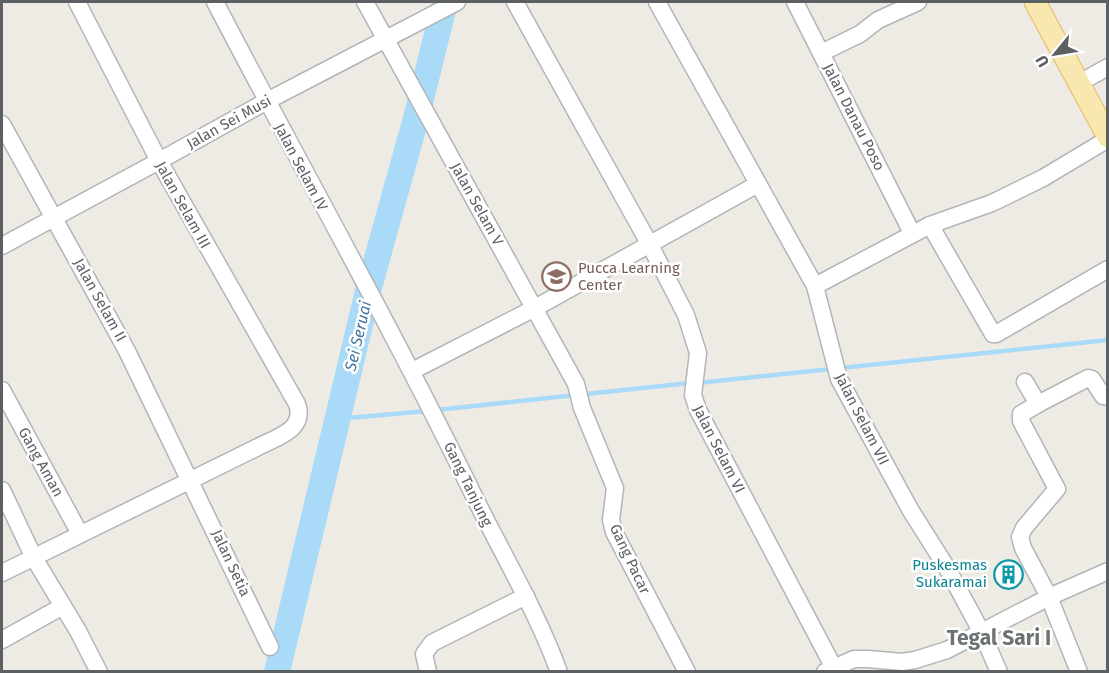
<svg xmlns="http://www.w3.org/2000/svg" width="1109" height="673" font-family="'Fira Sans',sans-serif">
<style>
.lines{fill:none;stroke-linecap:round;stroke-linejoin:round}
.stream{stroke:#a9dbf8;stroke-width:4.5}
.river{stroke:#a9dbf8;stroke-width:26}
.minor-casing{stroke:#b1b5b8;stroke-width:19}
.major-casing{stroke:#e6b865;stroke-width:23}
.minor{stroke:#fff;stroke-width:16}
.major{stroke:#f8e7ae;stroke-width:21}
.labels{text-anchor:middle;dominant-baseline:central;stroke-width:5;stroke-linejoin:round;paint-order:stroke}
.street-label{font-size:15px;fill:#5c6063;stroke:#fff}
.education-label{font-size:15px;fill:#785e54;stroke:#fff;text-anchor:start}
.culture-label{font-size:15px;fill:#0d838f;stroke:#fff;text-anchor:end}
.water-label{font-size:16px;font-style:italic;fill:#4578a0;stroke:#fff}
.district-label{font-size:21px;font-weight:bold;fill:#6d7275;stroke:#fff}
</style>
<rect width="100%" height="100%" fill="#edebe4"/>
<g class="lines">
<g class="stream">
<polyline points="698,383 1108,340"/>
<polyline points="436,410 690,383"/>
<polyline points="337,419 427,411"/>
</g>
<polyline class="river" points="277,672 368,291 418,111 445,2"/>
<defs>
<g id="minor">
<path d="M215 2C300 165 391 326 472 492 501 552 536 609 559 672"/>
<polyline points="365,2 576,384 582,408 615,488 611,520 614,532 687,672"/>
<polyline points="515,2 650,245 686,315 698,353 693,395 698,410 834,668"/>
<polyline points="657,2 815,286 839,379 911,511 947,568 982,633 999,672"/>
<polyline points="795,2 912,233"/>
<polyline points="821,53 860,34 878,20 918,2"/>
<polyline points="1090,77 1108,67"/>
<polyline points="2,124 127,351 270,647"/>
<polyline points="930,225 993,334 996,334 1108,269"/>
<polyline points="2,246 159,161 267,101 457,2"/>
<polyline points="815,286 930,225 992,203 1043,178 1108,139"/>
<polyline points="412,371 535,308 758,184"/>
<polyline points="1025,382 1038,404 1021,414 1021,421 1057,489 1024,528 1020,537 1023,548 1049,597 1079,672"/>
<polyline points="2,390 80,534"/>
<polyline points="1038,404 1088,378 1092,379 1103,396 1108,397"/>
<polyline points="2,490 34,558 78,631 99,672"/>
<path d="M2 573 258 447C277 437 306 430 297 404L159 161 77 2"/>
<polyline points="2,640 63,606"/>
<polyline points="428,672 424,654 432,643 526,596"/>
<polyline points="825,672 854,659 868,659 902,662 915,660 947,650 1049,597 1108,571"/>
</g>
<polyline id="major" points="1035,2 1108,137"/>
</defs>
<use href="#minor" class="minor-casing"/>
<use href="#major" class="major-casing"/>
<use href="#minor" class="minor"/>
<use href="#major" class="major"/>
</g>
<defs>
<symbol id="school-ring" viewBox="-11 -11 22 22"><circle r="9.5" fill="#fff" stroke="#8d6e63" stroke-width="1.5"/><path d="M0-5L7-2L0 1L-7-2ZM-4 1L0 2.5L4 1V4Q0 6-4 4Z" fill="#8d6e63"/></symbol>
<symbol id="building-ring" viewBox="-11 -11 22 22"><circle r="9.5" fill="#fff" stroke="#0f9aa8" stroke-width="1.5"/><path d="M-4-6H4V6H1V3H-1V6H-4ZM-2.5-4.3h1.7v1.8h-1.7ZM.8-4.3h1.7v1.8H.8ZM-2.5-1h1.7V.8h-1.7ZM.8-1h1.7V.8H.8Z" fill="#0f9aa8"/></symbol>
</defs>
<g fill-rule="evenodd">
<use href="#school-ring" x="540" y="260" width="33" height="33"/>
<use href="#building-ring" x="992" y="558" width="33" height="33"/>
</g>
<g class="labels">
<g class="street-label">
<text transform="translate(854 117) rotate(63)">Jalan Danau Poso</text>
<text transform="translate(229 122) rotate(-29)">Jalan Sei Musi</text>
<text transform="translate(301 167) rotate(62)">Jalan Selam IV</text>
<text transform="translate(477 204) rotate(61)">Jalan Selam V</text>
<text transform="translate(183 205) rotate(61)">Jalan Selam III</text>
<text transform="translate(100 300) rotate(61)">Jalan Selam II</text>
<text transform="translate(862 419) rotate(63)">Jalan Selam VII</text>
<text transform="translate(719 449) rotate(63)">Jalan Selam VI</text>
<text transform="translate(41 462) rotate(61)">Gang Aman</text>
<text transform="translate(468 484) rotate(64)">Gang Tanjung</text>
<text transform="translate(630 559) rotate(65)">Gang Pacar</text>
<text transform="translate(231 563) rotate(65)">Jalan Setia</text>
</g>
<g class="education-label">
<text x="578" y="268">Pucca Learning<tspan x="578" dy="17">Center</tspan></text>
</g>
<g class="culture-label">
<text x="987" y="565">Puskesmas<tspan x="987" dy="17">Sukaramai</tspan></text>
</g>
<g class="water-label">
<text transform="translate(358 336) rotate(-77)">Sei Seruai</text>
</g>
<g class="district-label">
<text x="999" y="638">Tegal Sari I</text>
</g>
</g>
<rect width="1109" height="673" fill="none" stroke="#5c6063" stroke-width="6"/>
<g transform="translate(1055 54) rotate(240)" stroke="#ffffff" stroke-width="4.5" paint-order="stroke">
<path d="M0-4.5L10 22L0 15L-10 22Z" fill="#5c6063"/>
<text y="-9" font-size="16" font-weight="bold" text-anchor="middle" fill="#5c6063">U</text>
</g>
</svg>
